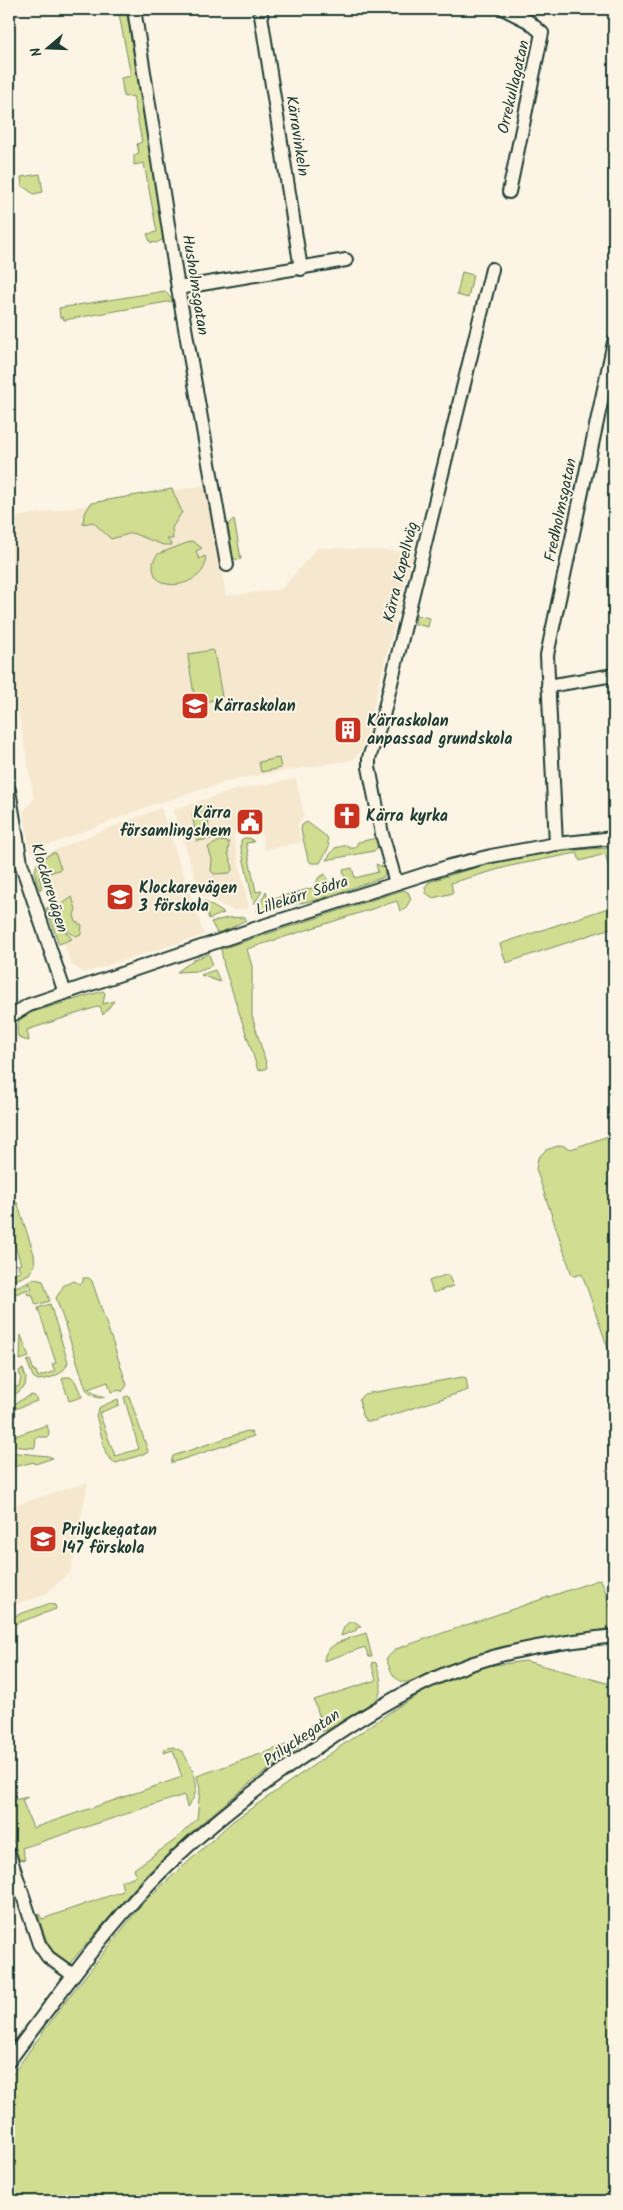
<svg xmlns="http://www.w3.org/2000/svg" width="623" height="2210" font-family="Kalam,sans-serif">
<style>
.built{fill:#f6e8cf}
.green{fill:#d1dd91;stroke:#788d62}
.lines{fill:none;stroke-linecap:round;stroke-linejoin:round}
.street-casing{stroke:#1f3d34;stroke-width:16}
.street{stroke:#fcf5e5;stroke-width:12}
.labels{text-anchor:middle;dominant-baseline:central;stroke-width:4;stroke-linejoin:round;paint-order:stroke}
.street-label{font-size:16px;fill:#1f3d34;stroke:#fcf5e5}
.poi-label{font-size:16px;font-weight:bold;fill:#1f3d34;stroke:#fcf5e5;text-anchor:start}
</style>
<rect width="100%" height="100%" fill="#fcf5e5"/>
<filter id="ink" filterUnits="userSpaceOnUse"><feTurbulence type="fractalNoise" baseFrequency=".02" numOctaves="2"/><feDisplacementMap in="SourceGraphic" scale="10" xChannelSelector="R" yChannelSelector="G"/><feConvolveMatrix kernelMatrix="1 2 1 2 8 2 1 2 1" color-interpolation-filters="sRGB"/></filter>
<g filter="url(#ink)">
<g class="built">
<polygon points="207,485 226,596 281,589 318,547 413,552 362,750 353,760 237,779 155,804 31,852 23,812 34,798 9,662 9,591 12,585 9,560 9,518"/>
<polygon points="296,779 304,814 298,826 301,842 265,850 260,828 233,834 249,909 232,910 201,895 173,809 239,789"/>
<polygon points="161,808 204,935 84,973 71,964 37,858 91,835"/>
<polygon points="88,1482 71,1571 46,1594 9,1607 9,1507"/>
</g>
<g class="green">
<polygon points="118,9 126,9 164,239 156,243 150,242 147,234 157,232 144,163 134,165 134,155 139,153 137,144 142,142 133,96 124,97 121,78 131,76"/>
<polygon points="40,174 43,192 34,194 22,186 21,177"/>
<polygon points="462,272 473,275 468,298 457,295"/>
<polygon points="165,291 173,301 64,320 63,317 60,318 59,308"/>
<polygon points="172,489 182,512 172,528 173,539 167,539 172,545 163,545 132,533 111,539 93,522 83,524 84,515 91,503"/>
<path d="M234 519 241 559 237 560 232 557C229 546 222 525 234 519Z"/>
<path d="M192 541 202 548 196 551 199 559 205 556C212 582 156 599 153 568 153 562 154 558 158 554Z"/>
<polygon points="416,615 430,618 428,627 415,624"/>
<polygon points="212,650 214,651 222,697 220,699 198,703 195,701 188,657 189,654"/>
<polygon points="279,758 281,768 261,772 259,762"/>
<polygon points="199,806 210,806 214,819 208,821 211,839 197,841 192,814 201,811"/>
<polygon points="307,822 327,837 329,847 320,863 311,863 308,859 301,830 302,825"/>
<polygon points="244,838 250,838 254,842 246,843 256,892 262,891 254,904 241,848 241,840"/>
<polygon points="377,838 379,845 374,851 326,860 335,848 347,845 349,848 355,848 358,842"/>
<polygon points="220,841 229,842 228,853 233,868 230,873 214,874 211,871 212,859 208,847"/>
<path d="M614 848V885L605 854 580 861 577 853 510 866 451 883 453 893 433 898 426 893 425 887 429 882C487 862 552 849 614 848Z"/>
<path d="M55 852 61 869 39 877 42 887 40 890C31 868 34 861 55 852Z"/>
<polygon points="376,864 385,868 385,876 381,878 321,899 257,911 266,891 268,900 316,887 318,878 325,874 328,883 345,879 343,870 352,868 355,878 378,872"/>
<polygon points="403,890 408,892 411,899 405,909 400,911 397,901 247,949 252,966 252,1016 267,1066 266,1069 258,1070 224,966 221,949"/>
<path d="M72 897 76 909 74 915 76 922 82 925 81 934 76 936C63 930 58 918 61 905Z"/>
<polygon points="204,901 224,913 209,919"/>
<polygon points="57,905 58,923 72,939 59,944 46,908"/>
<polygon points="614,906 614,927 506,963 500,944"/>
<polygon points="245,917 246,920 229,929 217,933 211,922 227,918"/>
<polygon points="209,954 212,963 211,966 197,971 177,972 195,959"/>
<polygon points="215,970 220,982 201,975"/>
<path d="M103 991 105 993 103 1004 114 1001 103 1015 100 1006 27 1030 29 1041 21 1039 18 1036C16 1026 18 1019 26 1014Z"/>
<polygon points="614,1134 614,1351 609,1351 582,1274 575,1276 572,1275 536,1169 538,1158 546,1150 561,1145 571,1149"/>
<polygon points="17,1202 34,1254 35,1265 29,1274 9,1283 9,1275 20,1271 18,1265 21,1264 9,1228 9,1205"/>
<polygon points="448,1274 453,1286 433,1293 429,1281"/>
<path d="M83 1278H89L92 1281 127 1385 122 1392 121 1390 111 1392 108 1382 88 1389 95 1394 105 1397C97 1400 90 1395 86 1389L65 1325 67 1324H65L56 1298 64 1285 74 1281 80 1284 83 1282Z"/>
<polygon points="35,1279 43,1281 50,1301 36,1305 32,1294 28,1295 27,1292 32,1290 29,1281"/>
<polygon points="27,1282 29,1289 12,1295 14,1303 10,1304 9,1290"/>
<path d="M50 1304 68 1362C65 1374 50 1379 38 1380L33 1377 27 1361 30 1360 34 1371H36L38 1377 55 1371 52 1364 56 1363 38 1308Z"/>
<polygon points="21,1335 29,1357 20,1360"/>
<polygon points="23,1369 26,1378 25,1386 9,1400 9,1390 19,1386 21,1378 19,1371"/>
<polygon points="65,1377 70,1377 75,1381 82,1397 69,1401 62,1379"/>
<polygon points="463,1377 466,1378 468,1390 374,1421 366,1421 362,1415 359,1399 364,1394"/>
<polygon points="31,1395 35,1396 37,1401 12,1410 10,1406"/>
<polygon points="129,1396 148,1451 147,1453 116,1463 110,1459 106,1454 96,1415 100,1407 118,1399 119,1405 99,1413 115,1456 139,1449 124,1397"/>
<polygon points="47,1425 49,1432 48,1437 36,1437 35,1448 9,1446 9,1438"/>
<polygon points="247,1431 251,1432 254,1436 171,1463 173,1456"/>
<polygon points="9,1452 48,1456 53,1458 35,1464 34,1462 13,1467 12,1464 15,1462 12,1456 9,1456"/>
<path d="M601 1579 612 1611 614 1628 502 1647 482 1653 408 1682C394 1684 391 1670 386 1659L396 1649Z"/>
<polygon points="48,1604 55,1605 56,1609 9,1626 9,1618"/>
<polygon points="349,1622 355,1622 361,1626 356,1628 357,1630 341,1636 344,1627"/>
<path d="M366 1633 372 1657H369L365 1647 324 1661C324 1643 351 1638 366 1633Z"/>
<polygon points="526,1661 614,1685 614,2201 9,2201 9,2079 67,1999 144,1902 233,1821 396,1708 463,1669"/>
<path d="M373 1662 376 1663C380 1675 385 1688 376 1700L327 1730C320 1732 314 1732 311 1725L321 1721 314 1700 376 1680 372 1666Z"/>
<path d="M298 1741V1748L294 1752 251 1782 197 1827 143 1878 70 1963C50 1959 43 1931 38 1915L39 1914 42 1919 123 1891 121 1881 136 1876 134 1869 175 1840 197 1819 200 1789 197 1776Z"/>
<path d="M173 1747 183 1752C193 1772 205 1787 187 1807L184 1795 22 1848 25 1860 19 1859 9 1828V1801L28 1797 22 1800 33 1828 182 1777 173 1750 164 1753 165 1749Z"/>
</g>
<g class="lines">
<defs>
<g id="street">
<polyline points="134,9 178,288 227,565"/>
<polyline points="260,9 301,269"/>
<polyline points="504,9 528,21 542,33 509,192"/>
<polyline points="178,288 346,260"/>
<polyline points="548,686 614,675"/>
<polyline points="9,790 21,863 65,993"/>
<polyline points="556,844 547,655 614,342"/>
<polyline points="396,883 382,834 369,767 369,758 383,716 492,269"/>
<polyline points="9,1017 29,1005 266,925 450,866 491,856 556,844 614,838"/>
<polyline points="9,1854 39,1944 48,1957 73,1975"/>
<path d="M9 2061C55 2000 99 1937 152 1881 204 1827 264 1782 326 1741 378 1706 432 1674 493 1657 533 1646 573 1641 614 1636"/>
</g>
</defs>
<use href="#street" class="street-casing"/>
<use href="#street" class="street"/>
</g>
</g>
<defs>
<symbol id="school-square" viewBox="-11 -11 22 22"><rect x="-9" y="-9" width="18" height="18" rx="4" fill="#c8321e" stroke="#fcf5e5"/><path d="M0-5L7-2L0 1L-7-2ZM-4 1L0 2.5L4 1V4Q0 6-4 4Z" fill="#fff"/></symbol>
<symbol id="building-square" viewBox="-11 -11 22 22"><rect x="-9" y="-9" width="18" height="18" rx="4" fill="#c8321e" stroke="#fcf5e5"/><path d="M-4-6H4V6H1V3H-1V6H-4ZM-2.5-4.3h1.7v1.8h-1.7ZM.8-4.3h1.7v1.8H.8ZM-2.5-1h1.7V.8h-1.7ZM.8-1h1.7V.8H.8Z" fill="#fff"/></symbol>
<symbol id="church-square" viewBox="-11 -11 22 22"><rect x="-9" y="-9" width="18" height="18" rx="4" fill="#c8321e" stroke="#fcf5e5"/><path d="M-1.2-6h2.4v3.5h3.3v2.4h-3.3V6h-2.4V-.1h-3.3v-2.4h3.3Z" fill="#fff"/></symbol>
<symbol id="civic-square" viewBox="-11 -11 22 22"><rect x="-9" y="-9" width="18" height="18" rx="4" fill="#c8321e" stroke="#fcf5e5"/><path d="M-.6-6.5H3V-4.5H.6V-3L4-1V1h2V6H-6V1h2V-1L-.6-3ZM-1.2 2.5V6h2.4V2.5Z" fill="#fff"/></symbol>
</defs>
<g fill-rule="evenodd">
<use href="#school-square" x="179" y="690" width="32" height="32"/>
<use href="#building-square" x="332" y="714" width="32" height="32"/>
<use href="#church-square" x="331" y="800" width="32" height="32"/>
<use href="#civic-square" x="234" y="806" width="32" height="32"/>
<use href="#school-square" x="104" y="881" width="32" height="32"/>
<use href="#school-square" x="27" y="1523" width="32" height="32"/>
</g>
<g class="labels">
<g class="street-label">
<text transform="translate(514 87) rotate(-77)">Orrekullagatan</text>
<text transform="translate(297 136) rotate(81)">Kärravinkeln</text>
<text transform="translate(195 285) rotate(81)">Husholmsgatan</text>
<text transform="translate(561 510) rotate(-78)">Fredholmsgatan</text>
<text transform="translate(401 572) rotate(-76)">Kärra Kapellväg</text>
<text transform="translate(49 888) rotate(73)">Klockarevägen</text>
<text transform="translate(302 896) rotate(-18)">Lillekärr Södra</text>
<text transform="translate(302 1738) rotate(-34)">Prilyckegatan</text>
</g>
<g class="poi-label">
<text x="214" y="706">Kärraskolan</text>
<text x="367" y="721">Kärraskolan<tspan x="367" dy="18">anpassad grundskola</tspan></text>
<text x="231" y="813" text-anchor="end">Kärra<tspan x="231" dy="18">församlingshem</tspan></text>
<text x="366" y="816">Kärra kyrka</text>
<text x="139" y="888">Klockarevägen<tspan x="139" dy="18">3 förskola</tspan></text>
<text x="62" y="1530">Prilyckegatan<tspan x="62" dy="18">147 förskola</tspan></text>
</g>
</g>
<rect width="623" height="2210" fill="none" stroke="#fcf5e5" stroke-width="30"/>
<rect x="15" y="15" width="593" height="2180" fill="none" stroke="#1f3d34" stroke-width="2" filter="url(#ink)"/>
<g transform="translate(48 48) rotate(251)" stroke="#fcf5e5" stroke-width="4" paint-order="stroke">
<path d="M0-4L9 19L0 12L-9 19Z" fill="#1f3d34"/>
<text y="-8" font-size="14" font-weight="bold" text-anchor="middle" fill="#1f3d34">N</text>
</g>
</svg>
